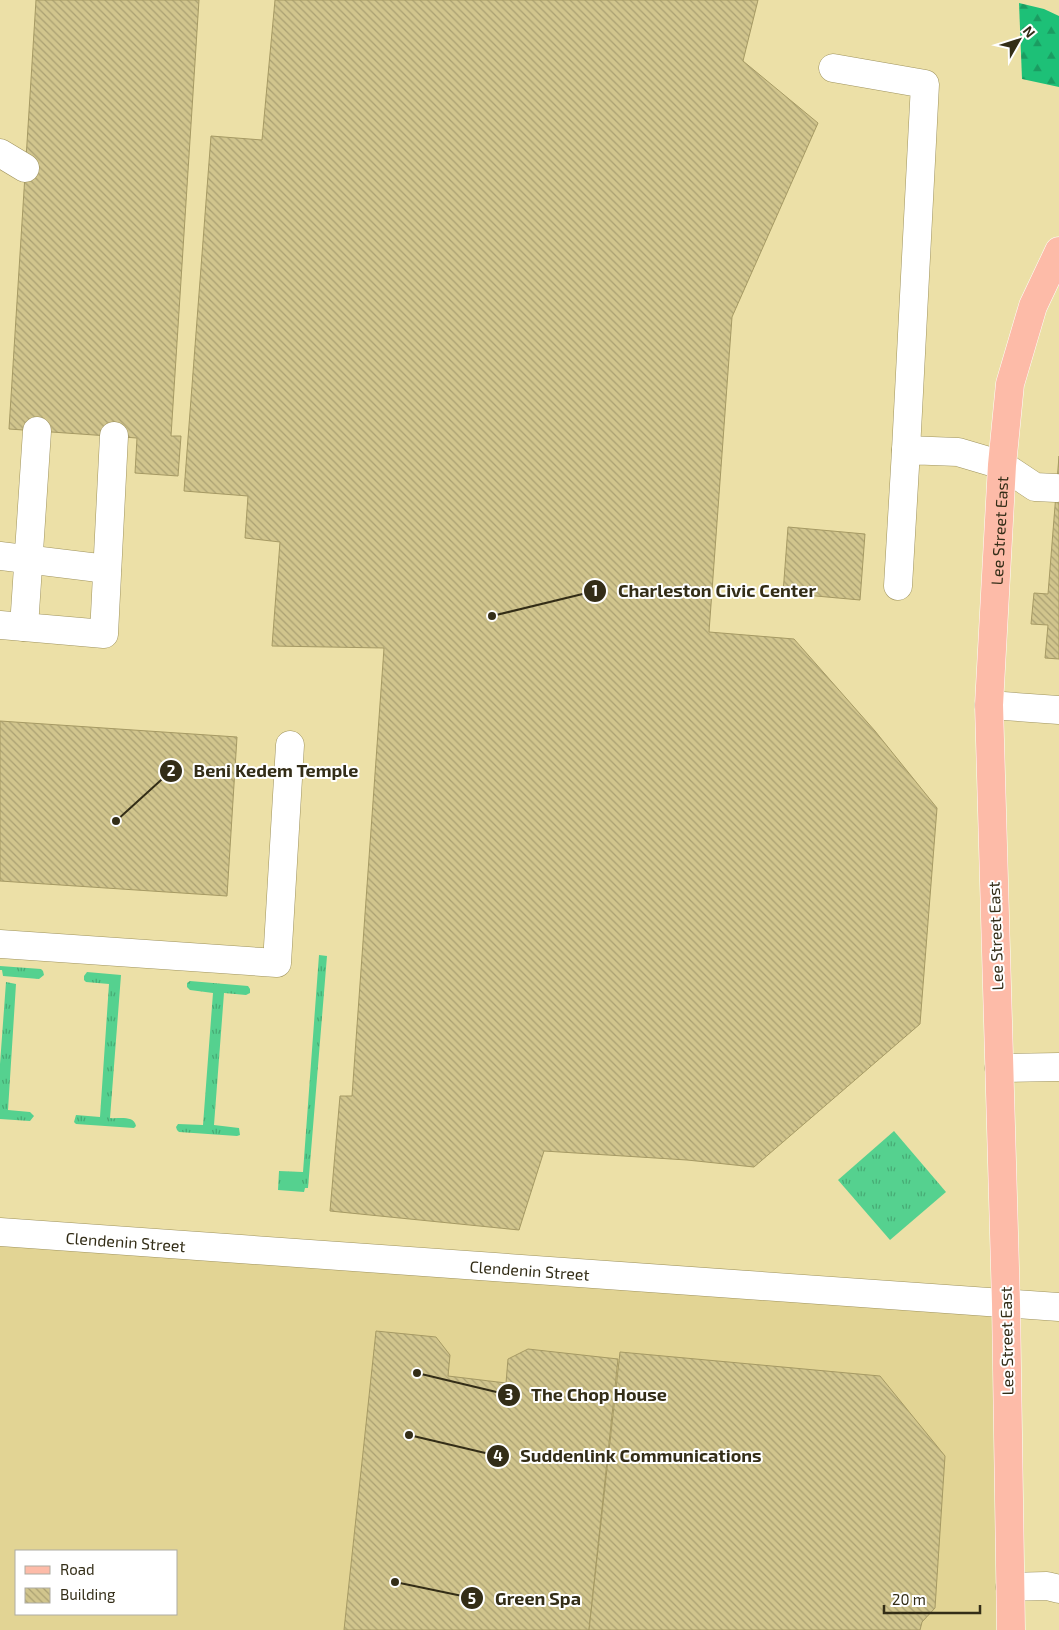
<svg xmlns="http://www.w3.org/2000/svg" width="1059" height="1630" font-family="'Exo 2',sans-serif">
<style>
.built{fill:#e2d494;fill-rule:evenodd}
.grass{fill:url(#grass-tufts)}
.forest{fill:url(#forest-firs)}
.building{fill:url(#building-back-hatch);stroke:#a69a64}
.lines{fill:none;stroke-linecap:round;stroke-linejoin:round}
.minor-casing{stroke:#9f935d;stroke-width:29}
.major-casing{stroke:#fff;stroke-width:29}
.minor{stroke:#fff;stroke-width:28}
.major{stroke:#fdbba8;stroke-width:28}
.labels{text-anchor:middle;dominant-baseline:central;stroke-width:4;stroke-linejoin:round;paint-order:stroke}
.street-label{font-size:16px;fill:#332d17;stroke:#fff}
.leader{fill:none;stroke:#332d17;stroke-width:2}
.callout-dot{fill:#332d17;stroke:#fff;stroke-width:2}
.mark-label{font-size:15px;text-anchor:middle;font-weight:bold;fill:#fff}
.callout-label{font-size:18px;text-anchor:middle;font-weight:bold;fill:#332d17;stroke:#fff;stroke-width:4;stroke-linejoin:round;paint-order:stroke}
</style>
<defs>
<pattern id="grass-tufts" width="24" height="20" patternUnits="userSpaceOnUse" patternTransform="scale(1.25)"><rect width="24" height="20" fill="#55d18f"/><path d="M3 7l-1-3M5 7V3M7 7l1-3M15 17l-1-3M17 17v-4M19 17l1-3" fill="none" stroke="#47aa74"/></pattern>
<pattern id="forest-firs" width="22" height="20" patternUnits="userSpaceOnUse" patternTransform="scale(1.25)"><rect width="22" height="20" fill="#1dc077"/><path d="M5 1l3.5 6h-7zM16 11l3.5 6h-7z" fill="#1a9c61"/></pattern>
<pattern id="building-back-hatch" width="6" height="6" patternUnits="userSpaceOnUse" patternTransform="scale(1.25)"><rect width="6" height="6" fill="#d1c58d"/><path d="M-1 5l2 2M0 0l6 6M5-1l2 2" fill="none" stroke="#aaa072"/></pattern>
</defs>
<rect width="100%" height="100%" fill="#ece0a7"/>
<path class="built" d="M0 1232 1006 1303 1011 1630H0ZM16 1551H176V1614H16Z"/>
<g class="grass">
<polygon points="319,955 327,956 308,1188 305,1188 304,1192 278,1190 279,1171 303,1172"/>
<polygon points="0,966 41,969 43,971 44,975 39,979 3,976 2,970 0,970"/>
<path d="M87 972 121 975 110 1118C119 1119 134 1115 136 1126L134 1128 76 1124 74 1122 76 1115 100 1117 109 984 86 982 84 980V976Z"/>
<polygon points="190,981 248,986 250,989 250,993 246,995 224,993 214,1125 239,1128 240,1135 237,1136 179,1132 177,1130 176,1127 178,1124 203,1125 213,993 190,990 187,987 187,983"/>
<polygon points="6,982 16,984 8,1110 30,1112 34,1116 30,1121 0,1119 0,1064"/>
<polygon points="894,1131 946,1192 890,1240 838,1180"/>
</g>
<polygon class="forest" points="1019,3 1044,9 1059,16 1059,87 1022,79"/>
<g class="building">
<polygon points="36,0 199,0 171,436 181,436 178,476 135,473 137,438 9,429"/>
<polygon points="275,0 758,0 743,61 818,123 732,317 709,632 794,639 875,731 937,808 920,1024 754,1167 687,1160 544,1151 519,1230 330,1211 340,1096 352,1096 384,648 272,646 280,542 245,538 248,496 184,491 211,136 262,140"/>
<polygon points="1059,456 1059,659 1045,658 1048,625 1031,624 1034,593 1048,594"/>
<polygon points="788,527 865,534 860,600 783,593"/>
<polygon points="0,721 237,737 227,896 0,881"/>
<polygon points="376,1331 436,1337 450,1355 448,1376 506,1383 508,1359 528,1349 618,1359 589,1630 344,1630"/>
<polygon points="620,1352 880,1376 945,1456 935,1608 922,1622 920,1630 589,1630"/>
</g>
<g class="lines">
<defs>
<g id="minor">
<polyline points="833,68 925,84 906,450"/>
<polyline points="0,153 25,168"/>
<polyline points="0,556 107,569"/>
<polyline points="898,586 906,450 958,452 1002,465 1035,487 1056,488"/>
<polyline points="0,625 104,634 114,436"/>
<polyline points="24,627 37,431"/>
<polyline points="989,705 1059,710"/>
<polyline points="0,944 277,963 290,745"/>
<polyline points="999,1068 1059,1067"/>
<path id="s1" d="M0 1232 1059 1307"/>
<polyline points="1010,1587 1047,1586 1059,1589"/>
</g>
<g id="major">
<path id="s2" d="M1011 1630 1006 1303 989 705 1002 465 1010 384 1033 306 1059 251"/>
</g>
</defs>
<use href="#minor" class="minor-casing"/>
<use href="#major" class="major-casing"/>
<use href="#minor" class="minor"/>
<use href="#major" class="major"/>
</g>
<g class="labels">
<g class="street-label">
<text stroke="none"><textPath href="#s2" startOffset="1100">Lee Street East</textPath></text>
<text transform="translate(995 936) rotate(-92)">Lee Street East</text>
<text stroke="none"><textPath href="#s1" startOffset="126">Clendenin Street</textPath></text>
<text stroke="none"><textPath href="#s1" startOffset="531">Clendenin Street</textPath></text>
<text transform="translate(1006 1341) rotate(-91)">Lee Street East</text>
</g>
</g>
<path class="leader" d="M492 616L595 591M116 821L171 771M417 1373L509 1395M409 1435L498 1456M395 1582L472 1598"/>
<g class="callout-dot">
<circle cx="492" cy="616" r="5"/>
<circle cx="116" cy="821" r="5"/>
<circle cx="417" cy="1373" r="5"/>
<circle cx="409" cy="1435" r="5"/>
<circle cx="395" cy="1582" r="5"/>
<circle cx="595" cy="591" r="12"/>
<circle cx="171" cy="771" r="12"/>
<circle cx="509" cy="1395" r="12"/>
<circle cx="498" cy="1456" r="12"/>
<circle cx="472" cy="1598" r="12"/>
</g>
<g class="mark-label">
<text x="595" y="596">1</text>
<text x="171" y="776">2</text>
<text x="509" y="1400">3</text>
<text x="498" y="1461">4</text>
<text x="472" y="1604">5</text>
</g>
<g class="callout-label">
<text x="717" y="597">Charleston Civic Center</text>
<text x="276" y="777">Beni Kedem Temple</text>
<text x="599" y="1401">The Chop House</text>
<text x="641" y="1462">Suddenlink Communications</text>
<text x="538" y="1605">Green Spa</text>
</g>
<rect x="15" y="1550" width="162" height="65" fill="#ffffff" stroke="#adaba2"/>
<rect x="25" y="1566" width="25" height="8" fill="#fdbba8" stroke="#adaba2"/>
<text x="60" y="1575" font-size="15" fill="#332d17">Road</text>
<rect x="25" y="1588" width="25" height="15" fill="url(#building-back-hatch)" stroke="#adaba2"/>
<text x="60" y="1600" font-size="15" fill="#332d17">Building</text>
<g transform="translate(1019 40) rotate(51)" stroke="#ffffff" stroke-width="4" paint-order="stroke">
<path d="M0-4L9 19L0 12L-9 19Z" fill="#332d17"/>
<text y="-8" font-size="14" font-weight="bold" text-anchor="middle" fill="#332d17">N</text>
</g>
<path d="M884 1605v8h96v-8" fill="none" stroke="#332d17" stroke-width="2.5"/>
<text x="892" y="1605" font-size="15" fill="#332d17" stroke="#ffffff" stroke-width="4" paint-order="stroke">20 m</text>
</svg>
